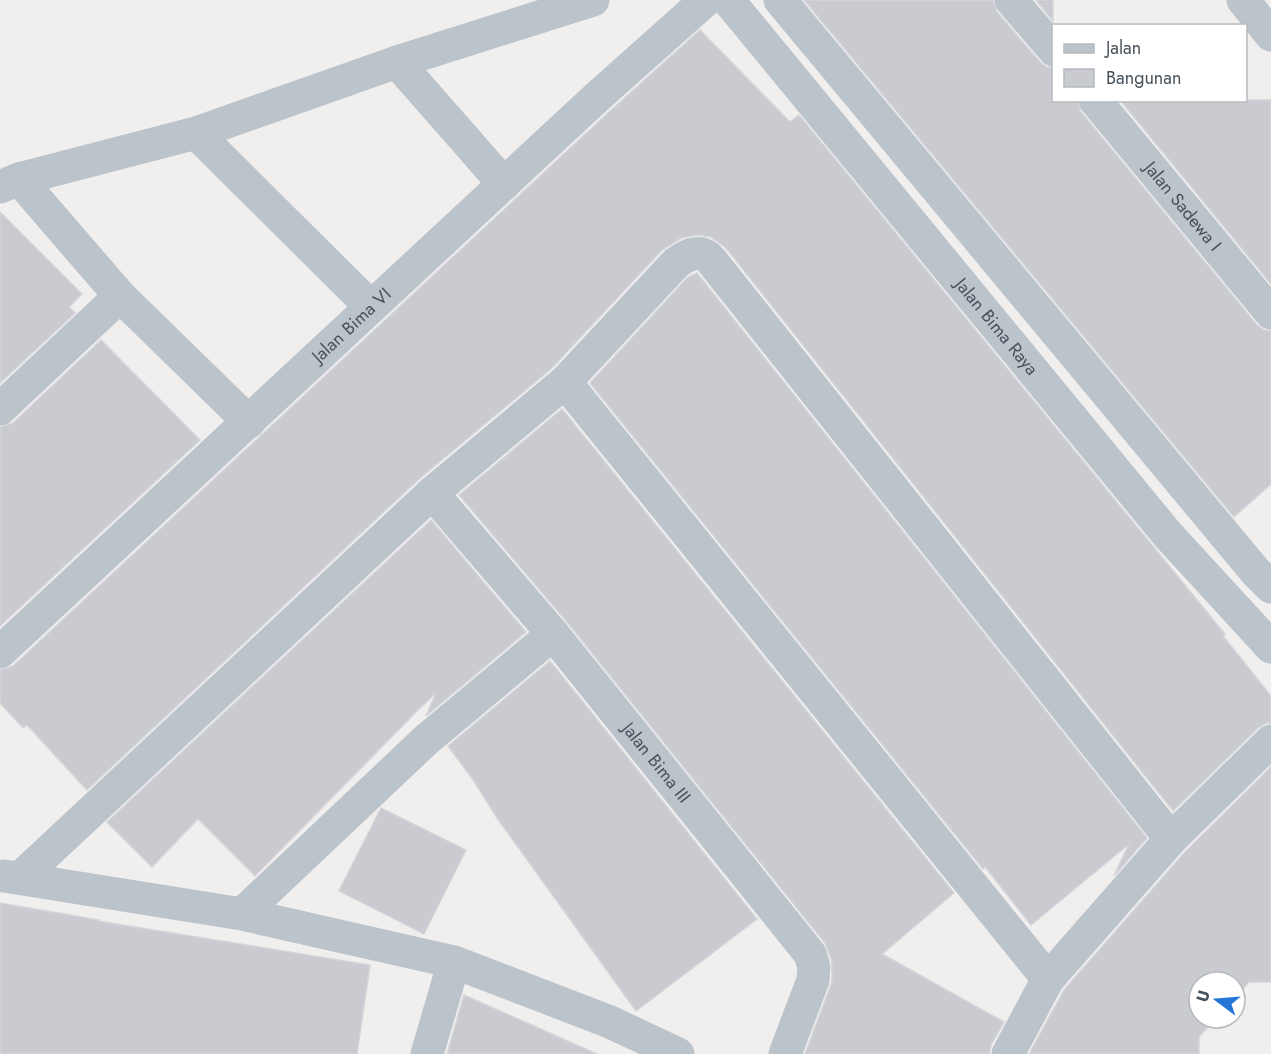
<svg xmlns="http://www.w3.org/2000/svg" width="1271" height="1054" font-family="Jost,sans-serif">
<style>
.building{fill:#c9cbd1;stroke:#d3d5d9;stroke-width:1.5}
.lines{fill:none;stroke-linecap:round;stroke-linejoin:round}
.street{stroke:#bbc3cb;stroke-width:33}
.labels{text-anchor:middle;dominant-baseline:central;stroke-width:5;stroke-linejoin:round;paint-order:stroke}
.street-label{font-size:18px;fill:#48525b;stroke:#fff}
</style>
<rect width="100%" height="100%" fill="#f1eeee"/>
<g class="building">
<polygon points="804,0 993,0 997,12 1040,62 1047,67 1053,68 1053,100 1077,100 1081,112 1257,325 1264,330 1271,331 1271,484 1234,517"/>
<polygon points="1036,0 1053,0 1053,21"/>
<polygon points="700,30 790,122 799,115 1225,634 1223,636 1271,696 1271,723 1266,723 1258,728 1173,811 726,248 711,237 697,235 681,238 662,250 552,368 419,479 87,790 27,725 23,728 0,703 0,670 13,666 609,112"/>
<polygon points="1120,100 1271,100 1271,284"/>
<polygon points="0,212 82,294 69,307 75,313 0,383"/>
<polygon points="697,273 1147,838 1114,876 1129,844 1031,925 985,867 983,869 590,383 688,277"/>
<polygon points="101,340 200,440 0,626 0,427 13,423"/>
<polygon points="562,409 954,893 882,954 1004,1022 991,1045 989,1054 805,1054 832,982 832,962 825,943 567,622 459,495"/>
<polygon points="431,520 526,632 426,716 436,693 420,708 255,876 198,819 152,867 107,822"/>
<polygon points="550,661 757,919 636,1011 497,818 474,781 448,746"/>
<polygon points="1271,767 1271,982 1249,982 1235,998 1235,982 1199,982 1199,1018 1216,1018 1199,1037 1199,1054 1029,1054 1064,990 1185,852"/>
<polygon points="381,808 466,850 424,934 339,891"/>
<polygon points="0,903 99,920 98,921 370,965 357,1054 0,1054"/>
<polygon points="464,995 597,1054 447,1054"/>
</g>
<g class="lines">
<g class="street">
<path id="s1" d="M728 0 1168 535 1271 647"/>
<polyline points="780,0 1255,571 1271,587"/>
<polyline points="1011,0 1054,50"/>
<polyline points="1243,0 1271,35"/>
<polyline points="397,62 504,184"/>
<path id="s2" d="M1095 100 1271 313"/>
<polyline points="196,133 371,307"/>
<polyline points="19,179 120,296 249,422"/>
<polyline points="0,187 19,179 196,133 397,62 593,0"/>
<polyline points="565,382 1048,979"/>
<polyline points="0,409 120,296"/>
<path id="s3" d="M432 493 553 634 810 954 814 967 813 980 785 1054"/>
<path id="s4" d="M0 652 596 98 706 0"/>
<polyline points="4,876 242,914 454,962 610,1022 678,1054"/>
<path d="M20 878 432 493 565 382 676 263C687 255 701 248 711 260L1171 839"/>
<polyline points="242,914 426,740 553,634"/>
<polyline points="427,1054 454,962"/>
<polyline points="1008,1054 1048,979 1171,839 1271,741"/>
</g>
</g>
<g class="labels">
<g class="street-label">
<text stroke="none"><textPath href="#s2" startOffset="138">Jalan Sadewa I</textPath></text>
<text stroke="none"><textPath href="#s4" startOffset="480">Jalan Bima VI</textPath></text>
<text stroke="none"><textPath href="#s1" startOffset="423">Jalan Bima Raya</textPath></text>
<text stroke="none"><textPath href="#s3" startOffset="351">Jalan Bima III</textPath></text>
</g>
</g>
<rect x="1052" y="24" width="195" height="78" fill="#ffffff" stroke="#b6babd" stroke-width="1.5"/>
<rect x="1064" y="44" width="30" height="9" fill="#bbc3cb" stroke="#b6babd" stroke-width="1.5"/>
<text x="1106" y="54" font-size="18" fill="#48525b">Jalan</text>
<rect x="1064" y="69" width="30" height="18" fill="#c9cbd1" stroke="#b6babd" stroke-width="1.5"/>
<text x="1106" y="84" font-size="18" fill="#48525b">Bangunan</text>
<g transform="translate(1217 1000) rotate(286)"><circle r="28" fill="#ffffff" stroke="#b6babd" stroke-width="1.5"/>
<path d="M0-4.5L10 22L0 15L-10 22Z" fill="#2376d6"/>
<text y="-9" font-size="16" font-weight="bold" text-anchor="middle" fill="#48525b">U</text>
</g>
</svg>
